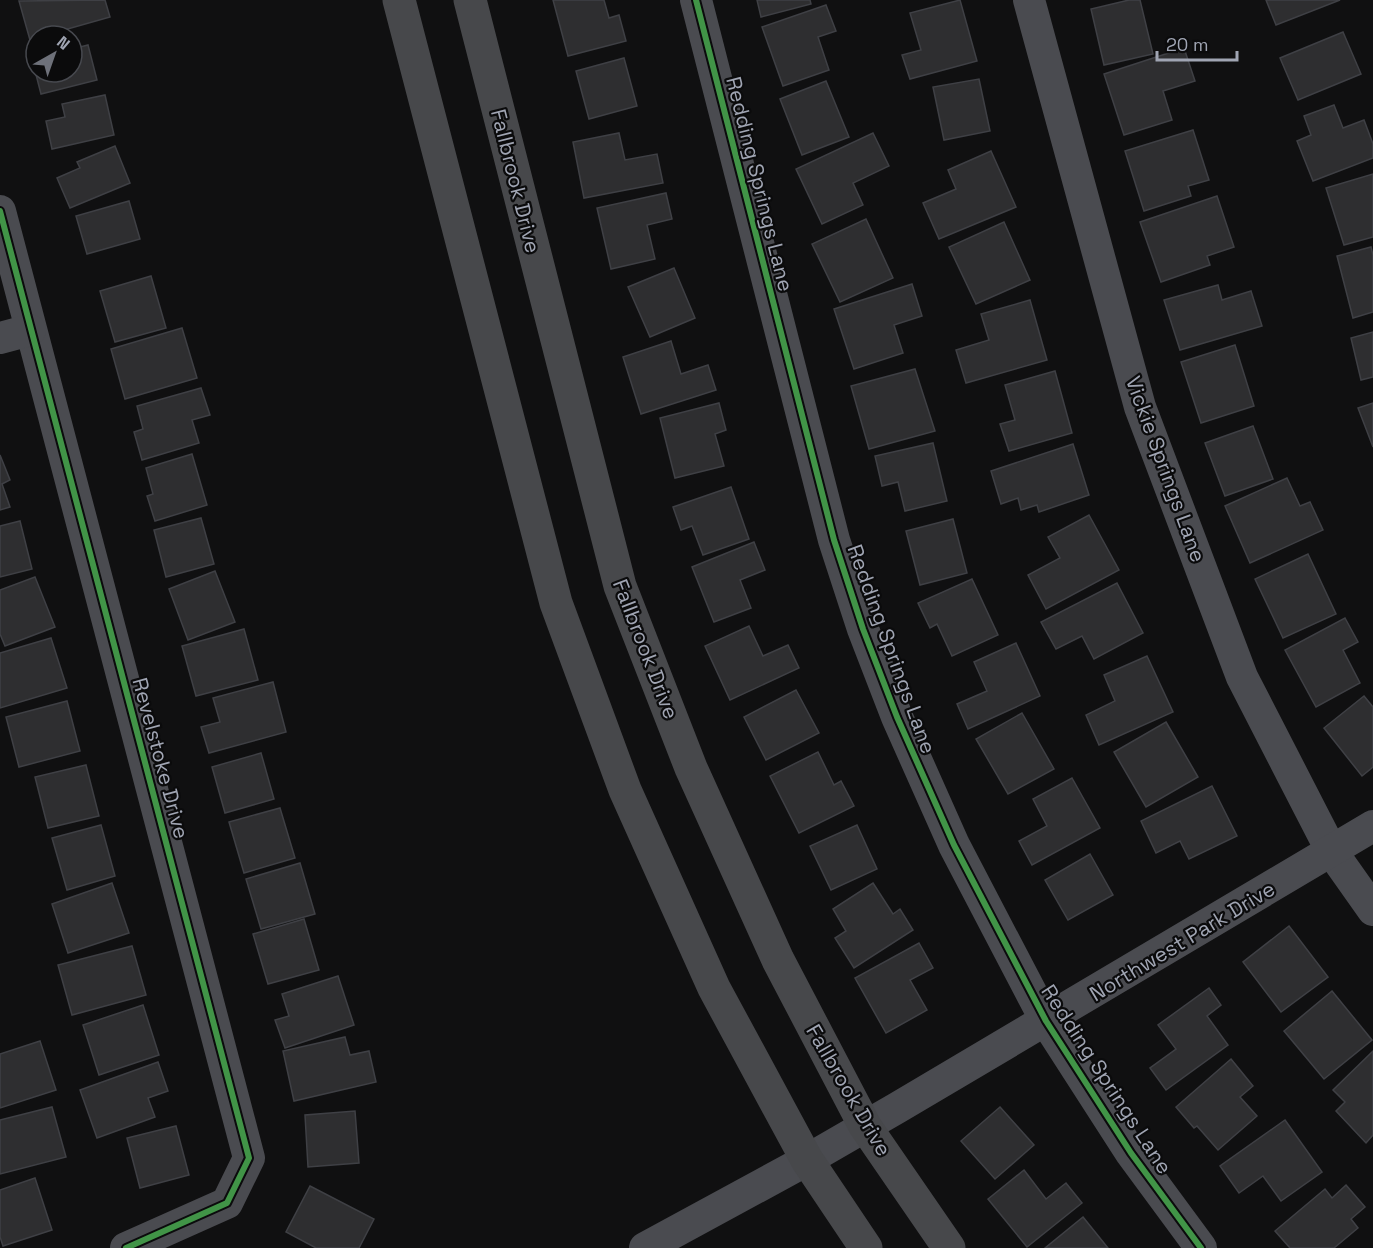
<svg xmlns="http://www.w3.org/2000/svg" width="1373" height="1248" font-family="'Space Grotesk',sans-serif">
<style>
.building{fill:#2e2e30;stroke:#3f4045;stroke-width:1.5}
.lines{fill:none;stroke-linecap:round;stroke-linejoin:round}
.minor{stroke:#4a4b50;stroke-width:32}
.major{stroke:#47484b;stroke-width:33}
.cycleway-casing{stroke:#0b0b0c;stroke-width:10}
.cycleway{stroke:#419447;stroke-width:6}
.labels{text-anchor:middle;dominant-baseline:central;stroke-width:4.5;stroke-linejoin:round;paint-order:stroke}
.street-label{font-size:21px;fill:#a0a5b3;stroke:#0b0b0c}
</style>
<rect width="100%" height="100%" fill="#101011"/>
<g class="building">
<polygon points="105,0 110,17 43,36 36,36 36,38 30,40 19,1"/>
<polygon points="553,0 604,0 609,18 619,15 626,41 568,56"/>
<polygon points="757,0 810,0 811,4 761,17"/>
<polygon points="960,0 977,61 910,79 902,55 921,50 910,13"/>
<polygon points="1129,0 1140,0 1153,54 1104,65 1091,9"/>
<polygon points="1266,0 1340,0 1276,25"/>
<polygon points="826,5 836,31 818,37 829,70 783,86 762,27"/>
<polygon points="1343,32 1361,74 1298,100 1280,58"/>
<polygon points="88,45 97,80 41,94 32,59 36,58 36,72 72,72 72,49"/>
<polygon points="1184,48 1195,81 1163,91 1172,120 1124,135 1104,74"/>
<polygon points="624,58 637,106 589,119 576,71"/>
<polygon points="979,79 990,131 944,140 933,87"/>
<polygon points="826,81 849,137 802,155 780,99"/>
<polygon points="105,95 114,135 52,149 46,121 65,117 62,104"/>
<polygon points="1334,105 1343,128 1364,120 1373,144 1373,158 1313,181 1297,141 1311,135 1304,116"/>
<polygon points="1193,130 1209,180 1188,186 1191,196 1144,211 1125,151"/>
<polygon points="619,133 625,160 657,154 663,183 584,198 573,142"/>
<polygon points="873,133 889,166 853,183 863,205 822,224 796,169"/>
<polygon points="115,146 130,183 70,208 57,178 80,168 77,162"/>
<polygon points="991,151 1016,207 939,239 923,203 956,189 948,170"/>
<polygon points="1373,174 1373,237 1344,245 1326,188"/>
<polygon points="666,193 672,219 647,225 655,259 611,269 597,208"/>
<polygon points="1217,196 1234,247 1207,256 1210,265 1161,282 1140,222"/>
<polygon points="129,201 140,239 87,254 76,216"/>
<polygon points="866,219 893,278 840,302 812,244"/>
<polygon points="1004,222 1030,280 976,304 949,247"/>
<polygon points="1371,247 1373,255 1373,312 1353,318 1337,256"/>
<polygon points="674,268 695,318 650,337 628,287"/>
<polygon points="151,276 166,328 115,342 100,291"/>
<polygon points="912,284 922,316 894,325 903,353 854,369 834,309"/>
<polygon points="1218,285 1222,300 1251,291 1262,326 1180,350 1164,300"/>
<polygon points="1030,300 1047,360 966,383 956,350 989,340 981,314"/>
<polygon points="182,328 197,378 125,399 111,349"/>
<polygon points="1373,332 1373,377 1361,380 1351,338"/>
<polygon points="671,341 681,374 708,365 716,390 641,414 623,357"/>
<polygon points="1235,345 1254,406 1201,423 1181,362"/>
<polygon points="915,369 935,431 869,449 851,386"/>
<polygon points="1055,371 1072,433 1009,451 1000,424 1015,420 1005,385"/>
<polygon points="201,388 210,415 192,420 199,443 142,460 134,432 143,429 137,406"/>
<polygon points="719,403 726,430 715,434 724,466 675,478 660,418"/>
<polygon points="1373,403 1373,447 1358,408"/>
<polygon points="1253,426 1273,479 1225,496 1205,443"/>
<polygon points="933,443 947,501 905,511 898,482 882,486 875,456"/>
<polygon points="1073,444 1089,495 1039,512 1037,505 1021,510 1018,498 1001,504 991,471"/>
<polygon points="192,454 207,505 155,521 147,496 153,494 146,468"/>
<polygon points="0,455 10,480 2,484 10,507 0,510"/>
<polygon points="1287,478 1300,506 1310,502 1323,530 1250,563 1225,506"/>
<polygon points="731,487 749,539 703,555 692,526 681,530 673,507"/>
<polygon points="1089,515 1119,570 1046,609 1028,575 1060,558 1048,537"/>
<polygon points="201,518 214,564 166,577 154,530"/>
<polygon points="953,519 967,573 920,585 906,531"/>
<polygon points="20,521 32,569 0,577 0,526"/>
<polygon points="754,542 765,570 740,580 751,608 714,622 692,567"/>
<polygon points="1308,554 1336,614 1283,638 1255,579"/>
<polygon points="215,571 235,622 188,640 169,589"/>
<polygon points="35,577 55,627 5,646 0,634 0,590"/>
<polygon points="972,579 998,635 952,656 937,624 930,628 918,603"/>
<polygon points="1117,583 1143,633 1094,659 1082,636 1056,649 1041,622"/>
<polygon points="1345,618 1358,642 1343,650 1360,683 1316,707 1285,650"/>
<polygon points="749,626 763,656 788,645 799,668 730,700 705,646"/>
<polygon points="244,629 258,680 196,696 182,646"/>
<polygon points="51,638 67,688 0,708 0,653"/>
<polygon points="1016,643 1040,696 968,729 957,704 987,691 974,662"/>
<polygon points="1147,656 1173,712 1099,745 1086,715 1115,701 1104,675"/>
<polygon points="273,682 286,732 209,753 201,727 220,722 213,698"/>
<polygon points="796,690 819,733 766,760 744,717"/>
<polygon points="1364,696 1373,707 1373,767 1362,776 1324,728"/>
<polygon points="67,701 80,751 19,767 6,717"/>
<polygon points="1022,713 1054,769 1008,794 976,739"/>
<polygon points="1166,722 1198,777 1146,807 1114,752"/>
<polygon points="818,752 834,785 841,781 854,806 799,833 770,776"/>
<polygon points="261,753 274,799 225,813 212,767"/>
<polygon points="86,765 99,816 48,828 35,777"/>
<polygon points="1072,778 1100,828 1032,865 1019,841 1047,826 1033,799"/>
<polygon points="1212,786 1237,836 1189,859 1180,841 1156,853 1141,821"/>
<polygon points="280,808 295,858 244,873 229,822"/>
<polygon points="101,825 115,876 67,890 52,838"/>
<polygon points="857,825 877,869 831,890 810,846"/>
<polygon points="1090,854 1113,895 1068,920 1045,880"/>
<polygon points="300,863 315,914 261,929 246,879"/>
<polygon points="112,883 129,933 68,953 52,904"/>
<polygon points="873,883 893,914 900,909 913,930 854,968 835,938 846,931 833,909"/>
<polygon points="304,919 319,970 268,984 253,934"/>
<polygon points="1289,926 1328,977 1281,1012 1243,962"/>
<polygon points="919,943 933,968 910,980 927,1010 886,1033 855,978"/>
<polygon points="132,946 146,995 72,1015 58,965"/>
<polygon points="338,976 354,1025 285,1048 275,1020 289,1016 282,994"/>
<polygon points="1209,988 1221,1005 1207,1016 1228,1045 1166,1090 1150,1068 1176,1049 1158,1025"/>
<polygon points="1332,991 1372,1040 1324,1079 1284,1031"/>
<polygon points="143,1005 159,1055 99,1075 83,1025"/>
<polygon points="345,1037 350,1055 369,1051 376,1082 294,1101 283,1051"/>
<polygon points="40,1041 56,1090 0,1108 0,1054"/>
<polygon points="1373,1051 1373,1135 1366,1143 1336,1111 1345,1102 1333,1090"/>
<polygon points="1231,1059 1253,1086 1240,1097 1257,1116 1218,1150 1197,1126 1194,1128 1176,1107"/>
<polygon points="158,1062 168,1091 148,1098 155,1117 97,1138 80,1090"/>
<polygon points="52,1107 66,1157 0,1174 0,1120"/>
<polygon points="1000,1107 1034,1145 995,1179 961,1141"/>
<polygon points="355,1111 359,1163 308,1167 305,1115"/>
<polygon points="1285,1120 1322,1172 1281,1201 1263,1176 1239,1193 1220,1166"/>
<polygon points="176,1126 189,1175 140,1188 127,1138"/>
<polygon points="1024,1170 1046,1199 1066,1183 1082,1203 1027,1247 988,1199"/>
<polygon points="35,1178 52,1230 3,1246 0,1237 0,1190"/>
<polygon points="1346,1185 1365,1207 1351,1219 1358,1228 1334,1248 1290,1248 1275,1231 1325,1189 1332,1198"/>
<polygon points="310,1186 374,1219 359,1248 316,1248 286,1232"/>
<polygon points="1083,1217 1108,1248 1045,1248"/>
</g>
<g class="lines">
<g class="minor">
<polyline points="696,0 834,540 863,629 897,717 954,845 1046,1021 1131,1153 1201,1248"/>
<polyline points="1029,0 1140,407 1242,677 1332,852 1373,910"/>
<polyline points="0,211 249,1158 227,1203 126,1248"/>
<polyline points="0,338 30,330"/>
<polyline points="645,1248 807,1160 897,1108 1373,826"/>
</g>
<g class="major">
<polyline points="399,0 556,603 625,790 714,988 807,1160 866,1248"/>
<polyline points="470,0 620,586 691,768 778,960 865,1126 949,1248"/>
</g>
<defs>
<g id="cycleway">
<polyline points="696,0 834,540 863,629 897,717 954,845 1046,1021 1131,1153 1201,1248"/>
<polyline points="0,211 249,1158 227,1203 126,1248"/>
</g>
</defs>
<use href="#cycleway" class="cycleway-casing"/>
<use href="#cycleway" class="cycleway"/>
</g>
<g class="labels">
<g class="street-label">
<text transform="translate(516 181) rotate(76)">Fallbrook Drive</text>
<text transform="translate(760 184) rotate(76)">Redding Springs Lane</text>
<text transform="translate(1166 469) rotate(70)">Vickie Springs Lane</text>
<text transform="translate(646 649) rotate(69)">Fallbrook Drive</text>
<text transform="translate(892 649) rotate(70)">Redding Springs Lane</text>
<text transform="translate(161 758) rotate(75)">Revelstoke Drive</text>
<text transform="translate(1182 941) rotate(-31)">Northwest Park Drive</text>
<text transform="translate(1107 1079) rotate(57)">Redding Springs Lane</text>
<text transform="translate(849 1090) rotate(60)">Fallbrook Drive</text>
</g>
</g>
<g transform="translate(54 54) rotate(40)"><circle r="28" fill="#0b0b0c" stroke="#47494f" stroke-width="1.5"/>
<path d="M0-4.5L10 22L0 15L-10 22Z" fill="#6e717a"/>
<text y="-9" font-size="16" font-weight="bold" text-anchor="middle" fill="#a0a5b3">N</text>
</g>
<path d="M1157 51v9h80v-9" fill="none" stroke="#a0a5b3" stroke-width="3"/>
<text x="1166" y="51" font-size="18" fill="#a0a5b3" stroke="#0b0b0c" stroke-width="4.5" paint-order="stroke">20 m</text>
</svg>
